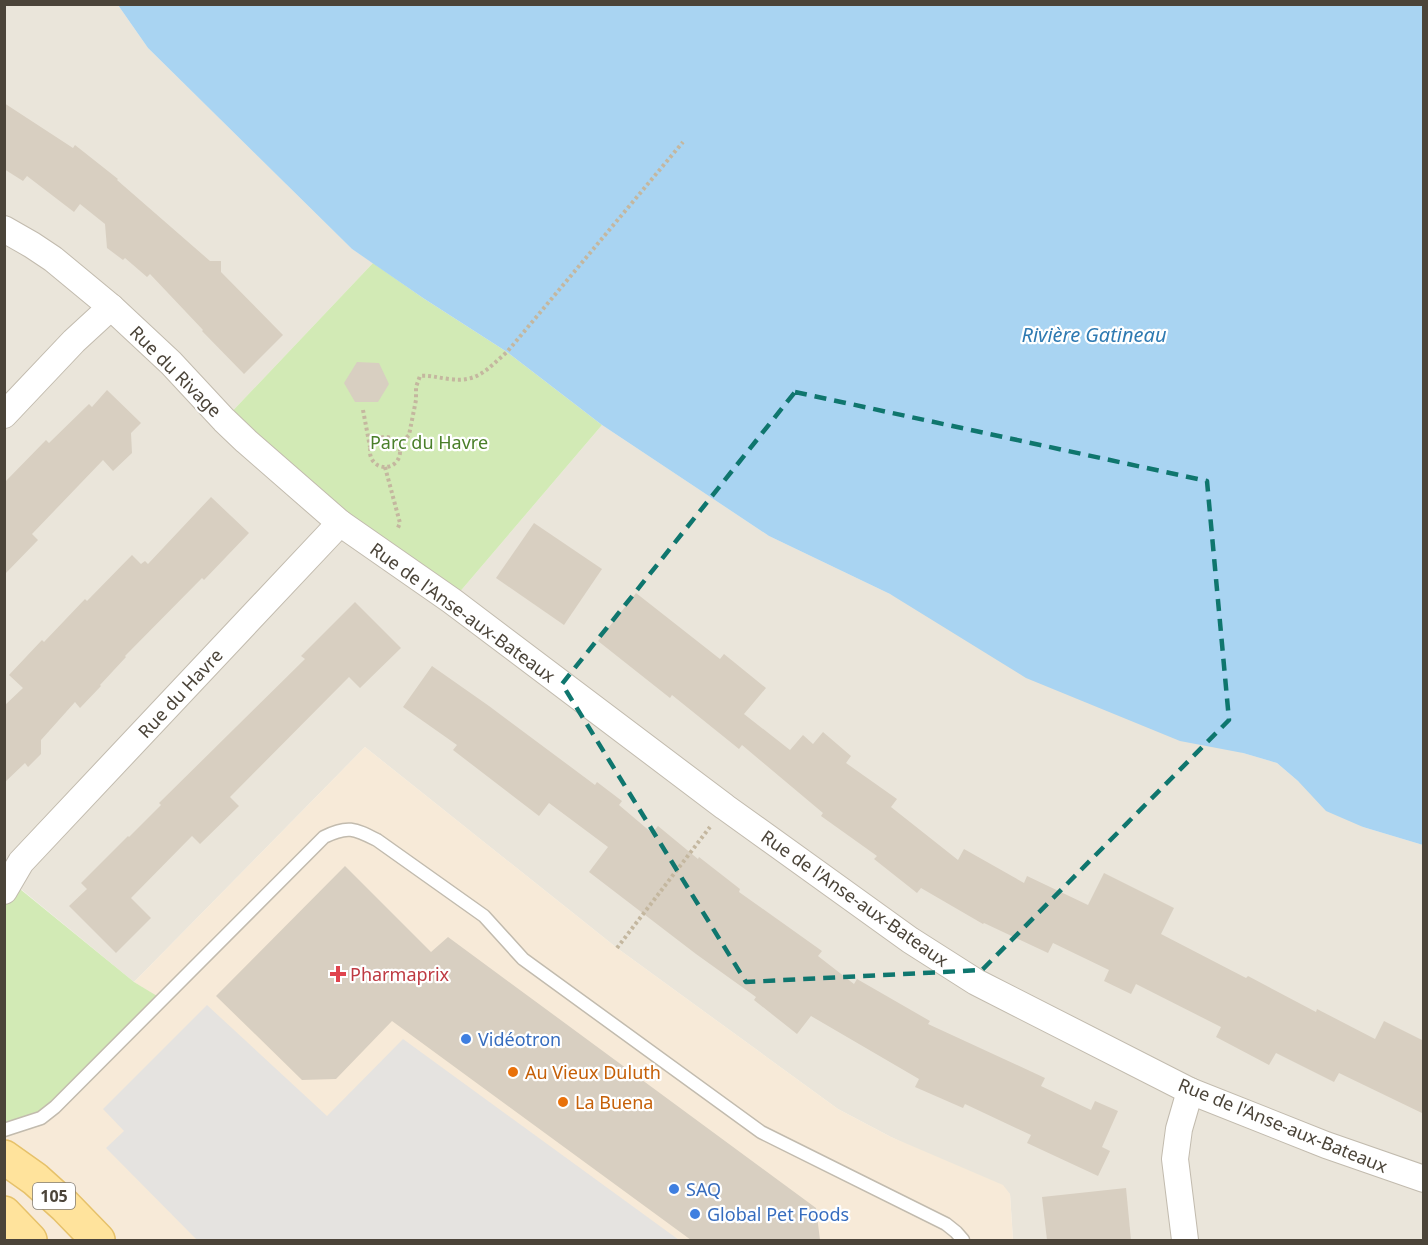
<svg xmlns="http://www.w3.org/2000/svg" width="1428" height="1245" font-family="'Noto Sans',sans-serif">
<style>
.residential{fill:#eae5da}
.commercial{fill:#f7ead8}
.green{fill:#d2eab5}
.parking{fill:#e5e3e0}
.water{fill:#a9d4f2}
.building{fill:#d8cfc1}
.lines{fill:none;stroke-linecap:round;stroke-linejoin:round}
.service-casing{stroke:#c2bbae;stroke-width:15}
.minor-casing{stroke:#c2bbae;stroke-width:28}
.primary-casing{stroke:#e6c16a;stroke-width:36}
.path{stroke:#c4b79f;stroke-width:4;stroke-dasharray:3 3;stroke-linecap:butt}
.service{stroke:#fff;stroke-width:12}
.minor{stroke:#fff;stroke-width:26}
.primary{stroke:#ffe39c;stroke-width:33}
.marked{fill:none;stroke:#0f766e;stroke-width:4.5;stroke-dasharray:12 8;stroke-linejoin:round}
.health-dot{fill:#e0444e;stroke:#fff;stroke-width:2}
.shop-dot{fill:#3f7fe0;stroke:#fff;stroke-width:2}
.food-dot{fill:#e8710a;stroke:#fff;stroke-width:2}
.labels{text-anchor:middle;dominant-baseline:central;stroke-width:4.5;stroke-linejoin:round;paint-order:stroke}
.shield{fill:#fff;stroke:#817c74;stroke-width:1.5}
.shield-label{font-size:16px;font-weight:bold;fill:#4b4439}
.street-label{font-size:18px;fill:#4b4439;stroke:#fff}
.park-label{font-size:18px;fill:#4a7f2a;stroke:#fff}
.health-label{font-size:18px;fill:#be3a42;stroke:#fff;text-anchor:start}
.shop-label{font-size:18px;fill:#366cbe;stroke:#fff;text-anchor:start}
.food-label{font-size:18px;fill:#c56008;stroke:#fff;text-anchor:start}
.water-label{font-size:20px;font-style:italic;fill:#2e7ab2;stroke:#fff}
</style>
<rect width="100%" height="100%" fill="#f6f3ec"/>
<polygon class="residential" points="4,5 118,5 148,48 352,249 373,263 224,420 452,601 602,425 769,536 890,594 1243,753 1277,763 1298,781 1363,827 1423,845 1423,1240 1013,1240 1010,1194 891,1137 838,1109 617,948 365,747 134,982 5,876"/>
<polygon class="commercial" points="365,747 617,948 838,1109 891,1137 1003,1185 1010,1194 1013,1240 5,1240 5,1130 161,999 134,982"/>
<g class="green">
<polygon points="373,263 423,298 507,352 602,425 452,601 224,420"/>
<polygon points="4,876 134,982 162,999 55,1107 4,1130"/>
</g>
<polygon class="parking" points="207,1005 327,1116 403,1039 679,1240 197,1240 106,1148 124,1131 103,1109"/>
<polygon class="water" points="118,5 1423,5 1423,845 1363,827 1326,811 1298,781 1277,763 1243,753 1180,741 1026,678 890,594 769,536 602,425 507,352 423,298 352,249 148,48"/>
<g class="building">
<polygon points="4,103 73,148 75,145 118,179 117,180 210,261 221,261 221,272 283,335 244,374 202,331 203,330 150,274 147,277 125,258 123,260 107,248 105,224 80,204 74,212 27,176 23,181 4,169"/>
<polygon points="357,362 379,363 389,384 378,402 355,402 344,383"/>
<polygon points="107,390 141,423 131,433 132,453 113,471 103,460 32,534 38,540 4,575 4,483 46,440 49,443 89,404 92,407"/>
<polygon points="211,497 249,533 204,580 202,578 125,656 126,657 100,685 101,686 80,708 75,702 41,740 41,754 28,767 25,763 4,783 4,706 23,688 9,675 42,640 44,642 85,599 87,601 132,555 141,564 145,561 148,564"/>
<polygon points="534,523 602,569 564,625 496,578"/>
<polygon points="636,593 720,659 724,654 766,688 744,714 790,750 803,735 813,744 823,732 851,756 846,763 897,799 891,807 958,860 964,849 1024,883 1027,876 1088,905 1104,873 1174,908 1161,934 1246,978 1248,976 1316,1012 1317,1009 1375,1039 1384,1021 1424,1041 1424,1114 1339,1073 1334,1082 1276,1053 1269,1065 1216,1037 1221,1027 1136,984 1131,994 1104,981 1109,970 1053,943 1048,953 984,923 983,924 921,888 917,893 874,859 877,856 821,816 823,813 742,745 739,749 672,695 670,698 598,641"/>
<polygon points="355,602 401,648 360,688 349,677 230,797 239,806 200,844 192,836 131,898 151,918 116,953 69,906 87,889 81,883 128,836 129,837 161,805 159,803 305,659 301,656"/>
<polygon points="432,666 489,706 595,785 597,782 622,801 619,805 652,833 658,826 698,859 699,857 740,889 739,892 822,951 818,956 854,984 857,979 930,1021 928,1024 1045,1078 1041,1086 1091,1110 1095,1101 1118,1111 1102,1147 1110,1151 1098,1176 1027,1143 1031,1135 965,1104 963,1108 915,1087 919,1079 811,1016 797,1034 754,1000 756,997 696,954 589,872 608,847 549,803 539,816 453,750 457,745 403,707"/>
<polygon points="345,866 431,952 448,937 816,1208 820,1240 691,1240 392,1021 336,1079 302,1080 216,996"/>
<polygon points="1126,1188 1131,1240 1047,1240 1042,1197"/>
</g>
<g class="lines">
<defs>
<path id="service" d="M4 1130 41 1118 55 1107 324 837C348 825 355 829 377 840L484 916 523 959 761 1132 946 1224 956 1232 963 1240"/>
<g id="minor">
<polyline points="4,229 32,245 53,259 111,307 171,363 224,420 246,441 340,523 452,601 725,807 910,940 976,982 1190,1091 1326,1145 1424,1179"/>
<polyline points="4,415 74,341 111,307"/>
<polyline points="4,891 21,862 340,523"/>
<polyline points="1185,1240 1175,1159 1179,1129 1190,1091"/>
</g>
<g id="primary">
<polyline points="4,1157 35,1179 65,1206 98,1240"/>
<polyline points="4,1213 30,1240"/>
</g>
</defs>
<use href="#service" class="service-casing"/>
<use href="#minor" class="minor-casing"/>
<use href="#primary" class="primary-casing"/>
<g class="path">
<polyline points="363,410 370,447"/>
<circle cx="385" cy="452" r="15"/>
<path d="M398 446 409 435 416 400V387L420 376C431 375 439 378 449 379 478 383 487 369 507 352L683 142"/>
<polyline points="385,467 400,523 397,530"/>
<polyline points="617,948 710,827"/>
</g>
<use href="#service" class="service"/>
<use href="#minor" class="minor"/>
<use href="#primary" class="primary"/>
</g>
<path class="marked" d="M795 392 1207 481 1229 720 982 970 746 982 562 684Z"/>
<path class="health-dot" d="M335 965h6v6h6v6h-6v6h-6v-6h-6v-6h6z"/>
<g class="shop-dot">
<circle cx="466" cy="1039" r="6"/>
<circle cx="674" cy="1189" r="6"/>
<circle cx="695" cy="1214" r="6"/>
</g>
<g class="food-dot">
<circle cx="513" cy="1072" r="6"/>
<circle cx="563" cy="1102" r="6"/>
</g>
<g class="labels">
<rect class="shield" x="33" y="1183" width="42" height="26" rx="4.5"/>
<g class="shield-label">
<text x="54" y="1196">105</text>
</g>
<g class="street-label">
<text transform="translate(176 371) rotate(45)">Rue du Rivage</text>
<text transform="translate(463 612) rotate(36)">Rue de l'Anse-aux-Bateaux</text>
<text transform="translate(180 693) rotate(-47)">Rue du Havre</text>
<text transform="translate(855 898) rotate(35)">Rue de l'Anse-aux-Bateaux</text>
<text transform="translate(1283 1125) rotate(22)">Rue de l'Anse-aux-Bateaux</text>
</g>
<g class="park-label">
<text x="429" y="442">Parc du Havre</text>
</g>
<g class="health-label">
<text x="350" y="974">Pharmaprix</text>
</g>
<g class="shop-label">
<text x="478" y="1039">Vidéotron</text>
<text x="686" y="1189">SAQ</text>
<text x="707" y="1214">Global Pet Foods</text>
</g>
<g class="food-label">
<text x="525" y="1072">Au Vieux Duluth</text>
<text x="575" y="1102">La Buena</text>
</g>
<g class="water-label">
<text x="1094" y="334">Rivière Gatineau</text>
</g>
</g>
<rect width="1428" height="1245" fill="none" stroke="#4b4439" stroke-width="12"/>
</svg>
